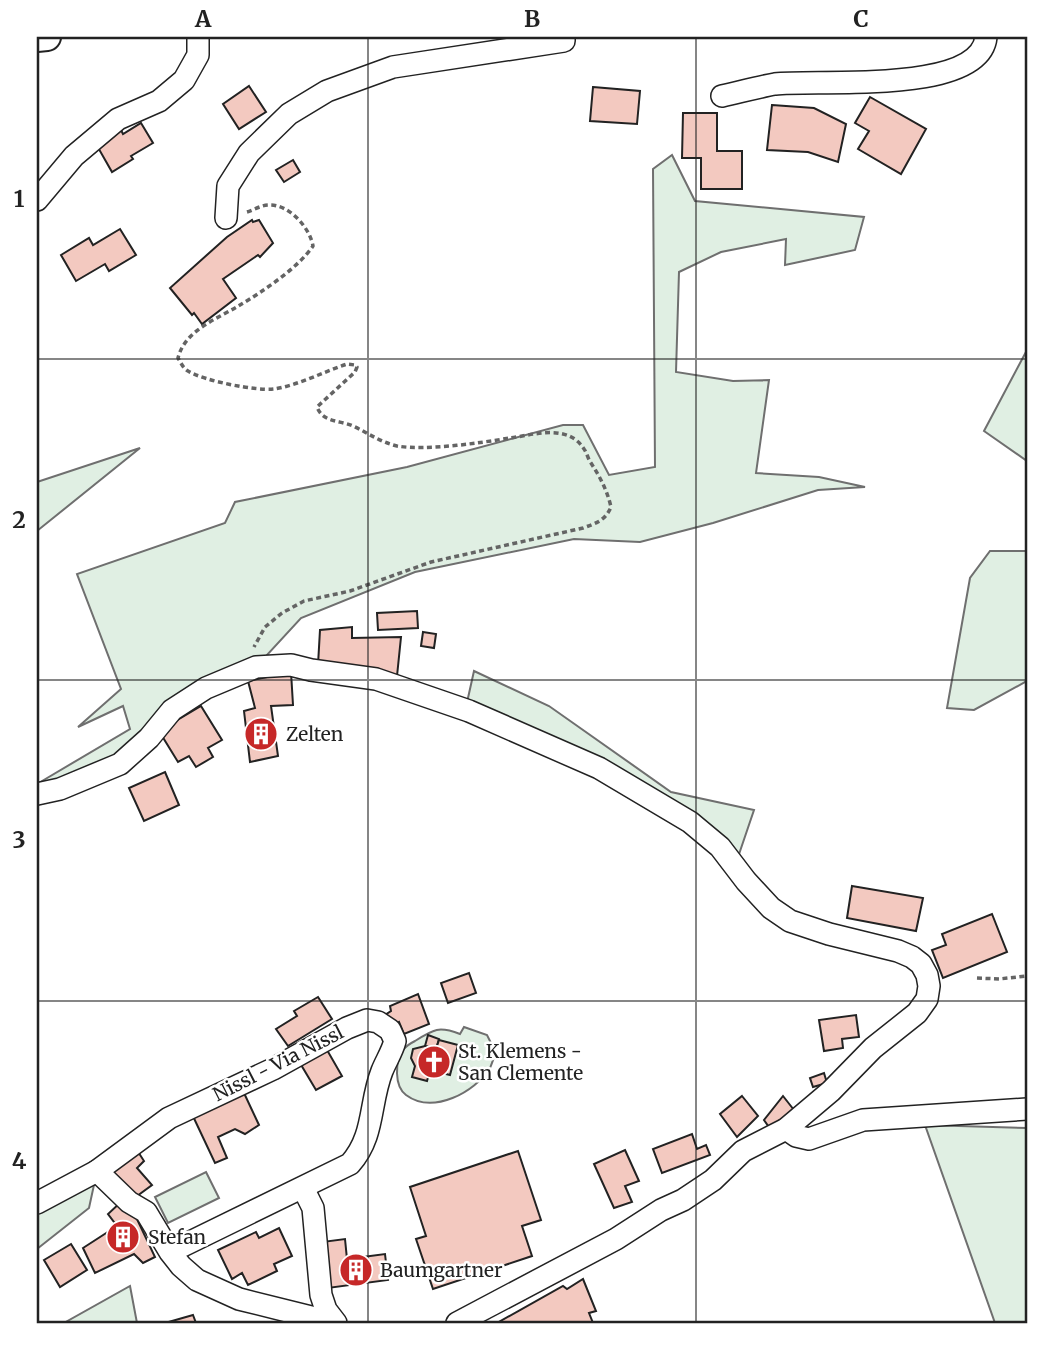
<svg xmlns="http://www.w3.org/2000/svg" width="1064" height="1360" font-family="Merriweather,serif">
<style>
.green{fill:#e0efe3;stroke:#6f6f6f;stroke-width:2}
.building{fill:#f3c9c0;stroke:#222;stroke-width:2}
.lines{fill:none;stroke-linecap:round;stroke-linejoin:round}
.minor-casing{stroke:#222;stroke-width:24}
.major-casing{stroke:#222;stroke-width:30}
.path{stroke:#646464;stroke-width:3.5;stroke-dasharray:5 3.5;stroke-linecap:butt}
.minor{stroke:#fff;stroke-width:21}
.major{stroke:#fff;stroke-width:26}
.grid{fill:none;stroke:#222;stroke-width:2;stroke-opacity:0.55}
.labels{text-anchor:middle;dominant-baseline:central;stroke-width:5;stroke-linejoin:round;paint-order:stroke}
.poi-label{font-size:19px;fill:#222;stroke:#fff;text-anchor:start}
.street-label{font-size:19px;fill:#222;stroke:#fff}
.neatline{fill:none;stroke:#222;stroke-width:2.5}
.grid-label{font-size:23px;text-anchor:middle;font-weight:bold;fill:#222}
</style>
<rect width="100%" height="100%" fill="#fff"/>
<g class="green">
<polygon points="672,155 695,201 864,217 855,250 785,265 786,239 721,252 679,272 676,372 733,381 769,380 756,473 819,477 865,487 818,490 713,523 640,542 574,539 415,572 301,618 256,667 206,688 120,764 37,784 130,729 123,706 78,727 121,689 77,574 225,523 235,502 407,467 563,425 583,425 609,475 655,467 653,169"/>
<polygon points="1027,350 1027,461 984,431"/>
<polygon points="140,448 37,531 37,482"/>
<polygon points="990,551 1027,551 1027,681 974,710 947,708 970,578"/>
<polygon points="474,671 549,706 671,792 754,810 736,863 608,778 464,716"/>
<path d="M464 1027 487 1035 496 1053C494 1057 492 1063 490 1068 475 1092 433 1115 406 1095 394 1086 395 1061 403 1050 406 1046 411 1043 415 1041 434 1029 439 1026 460 1034Z"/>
<polygon points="925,1125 1027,1128 1027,1323 995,1323"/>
<polygon points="97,1171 89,1208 37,1249 37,1203"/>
<polygon points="206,1172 219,1198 168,1223 155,1197"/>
<polygon points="130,1286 137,1323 64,1323"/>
</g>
<g class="building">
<polygon points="249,86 266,112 239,129 223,104"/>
<polygon points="593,87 640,91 637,124 590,121"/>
<polygon points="870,97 926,129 901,174 858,149 869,131 855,123"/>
<polygon points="772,105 814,108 846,124 838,162 808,152 767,150"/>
<polygon points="683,113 717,113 717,151 742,151 742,189 701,189 701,158 682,158"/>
<polygon points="141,123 153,143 131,156 133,159 112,172 96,144 121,130 123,134"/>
<polygon points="293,160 300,172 284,182 276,170"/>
<polygon points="252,220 253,222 259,220 273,243 260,257 258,255 223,279 236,298 202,324 194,313 192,315 170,288 227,237"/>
<polygon points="120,229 136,255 109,271 105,264 76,281 61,255 89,238 93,245"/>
<polygon points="417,611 418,628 378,630 377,613"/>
<polygon points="352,627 352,638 401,637 397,676 318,665 320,630"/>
<polygon points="423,632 436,634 434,648 421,646"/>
<polygon points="291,672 293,705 271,706 278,756 250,762 244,711 255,708 248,681"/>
<polygon points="201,706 222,740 208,748 213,757 196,767 189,756 178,762 159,731"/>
<polygon points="165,772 179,805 144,821 129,788"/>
<polygon points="852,886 923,898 916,931 847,918"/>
<polygon points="992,914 1007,952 943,978 932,950 946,945 942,934"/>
<polygon points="469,973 476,993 448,1003 441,983"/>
<polygon points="418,994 429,1024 404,1034 399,1022 390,1027 385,1015 391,1011 390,1006"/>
<polygon points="318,997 332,1019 288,1046 276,1029 297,1016 294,1011"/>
<polygon points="856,1015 859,1037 842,1039 843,1048 824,1051 819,1020"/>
<polygon points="428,1035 439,1039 436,1049 425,1046"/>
<polygon points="439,1040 458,1045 450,1075 430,1070 427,1081 412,1077 415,1066 411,1058 413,1049 425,1046 436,1049"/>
<polygon points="323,1043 342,1076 316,1090 297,1058"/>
<polygon points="824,1073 827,1083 813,1087 810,1078"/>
<polygon points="244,1093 259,1125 245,1134 235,1129 218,1137 227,1158 215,1163 191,1112"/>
<polygon points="742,1096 758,1116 737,1137 720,1114"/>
<polygon points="783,1096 794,1110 771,1130 764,1120"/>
<polygon points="692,1134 697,1149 706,1145 710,1155 662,1173 653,1149"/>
<polygon points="135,1147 144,1161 137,1168 152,1185 133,1199 108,1174"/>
<polygon points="625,1150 639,1181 625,1186 632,1202 614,1208 594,1164"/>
<polygon points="518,1151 541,1220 522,1226 532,1256 433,1289 416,1239 426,1236 410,1187"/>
<polygon points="122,1201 136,1217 155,1257 143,1263 134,1254 95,1273 83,1248 117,1226 108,1214"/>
<polygon points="279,1228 292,1256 274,1264 277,1271 248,1285 242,1273 232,1279 218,1250 256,1232 259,1238"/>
<polygon points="345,1239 347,1259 385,1254 388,1280 328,1288 322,1242"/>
<polygon points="71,1244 87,1270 60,1287 44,1260"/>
<polygon points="583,1279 596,1311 589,1313 593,1323 497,1323 563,1286 567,1289"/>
<polygon points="193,1315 196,1323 165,1323"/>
</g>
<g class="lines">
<defs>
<g id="minor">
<path d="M722 96C740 92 758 87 775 84 818 79 980 95 986 37"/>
<polyline points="37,200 74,156 118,119 159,101 184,80 198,55 198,37"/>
<polyline points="226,218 228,186 249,153 289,114 327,91 393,67 564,41 564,37"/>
<polyline points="37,794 60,789 120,764 149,738 172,710 206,688 256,667 291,665 311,670 376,679 469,711 599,768 690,822 720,847 746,881 771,908 790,921 829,934 898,951 912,957 921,964 927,975 929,986 927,999 917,1013 873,1048 831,1091 786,1129 743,1151 713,1180 683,1200 661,1210 616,1239 457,1323"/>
<polyline points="786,1129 796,1136 809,1139 863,1120 1027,1109"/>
<polyline points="303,1188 313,1208 321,1295 326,1310 336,1323"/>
<polyline points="37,1203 97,1171"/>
<path d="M170 1252 350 1164C375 1136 369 1104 382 1071 386 1061 392 1052 395 1041L390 1030 378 1022 367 1020 347 1028 273 1069 169 1118 97 1171 129 1202 146 1212 170 1252 181 1266 197 1280 239 1299 335 1323"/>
</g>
<polyline id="major" points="37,38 47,37"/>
</defs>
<use href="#minor" class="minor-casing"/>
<use href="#major" class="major-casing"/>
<g class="path">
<path d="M247 212C254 210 261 205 269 205 289 204 310 228 313 246 298 268 262 292 240 305 217 319 185 330 178 358 181 363 183 368 188 371 204 381 256 391 274 389 299 385 323 372 347 364L355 365 357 367 355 372 317 407C323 423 340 420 353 426 368 433 380 442 397 446 426 451 479 443 510 438 533 435 568 423 584 449 587 453 588 459 591 463 600 477 607 490 611 507 605 521 596 523 583 528L431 562 350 591 304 601 282 613 265 627 254 647"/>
<polyline points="977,978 999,979 1027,976"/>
</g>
<use href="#minor" class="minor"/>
<use href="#major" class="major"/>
</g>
<path class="grid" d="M368 37V1323M696 37V1323M37 359H1027M37 680H1027M37 1001H1027"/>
<defs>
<symbol id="building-disc" viewBox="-11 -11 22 22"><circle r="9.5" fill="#c62828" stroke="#fff"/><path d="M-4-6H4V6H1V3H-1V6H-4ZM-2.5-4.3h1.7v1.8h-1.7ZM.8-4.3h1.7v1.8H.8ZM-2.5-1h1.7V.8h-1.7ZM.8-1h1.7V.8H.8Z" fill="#fff"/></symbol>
<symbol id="church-disc" viewBox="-11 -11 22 22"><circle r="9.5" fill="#c62828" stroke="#fff"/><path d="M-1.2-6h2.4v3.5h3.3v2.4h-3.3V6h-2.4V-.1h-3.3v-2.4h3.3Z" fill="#fff"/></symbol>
</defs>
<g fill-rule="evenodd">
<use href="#building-disc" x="242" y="715" width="38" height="38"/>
<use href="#church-disc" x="415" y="1043" width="38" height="38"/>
<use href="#building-disc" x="104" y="1218" width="38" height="38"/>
<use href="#building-disc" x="337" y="1251" width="38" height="38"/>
</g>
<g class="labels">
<g class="poi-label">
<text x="286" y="734">Zelten</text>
<text x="458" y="1051">St. Klemens -<tspan x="458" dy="22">San Clemente</tspan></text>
<text x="148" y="1237">Stefan</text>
<text x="380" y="1270">Baumgartner</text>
</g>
<g class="street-label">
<text transform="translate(278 1063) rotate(-27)">Nissl - Via Nissl</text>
</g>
</g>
<rect width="1064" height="1360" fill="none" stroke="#ffffff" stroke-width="77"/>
<rect x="38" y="38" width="988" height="1284" class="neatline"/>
<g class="grid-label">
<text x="203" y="27">A</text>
<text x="532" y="27">B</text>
<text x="861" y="27">C</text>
<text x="19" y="207">1</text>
<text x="19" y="528">2</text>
<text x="19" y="848">3</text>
<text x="19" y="1169">4</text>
</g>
</svg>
